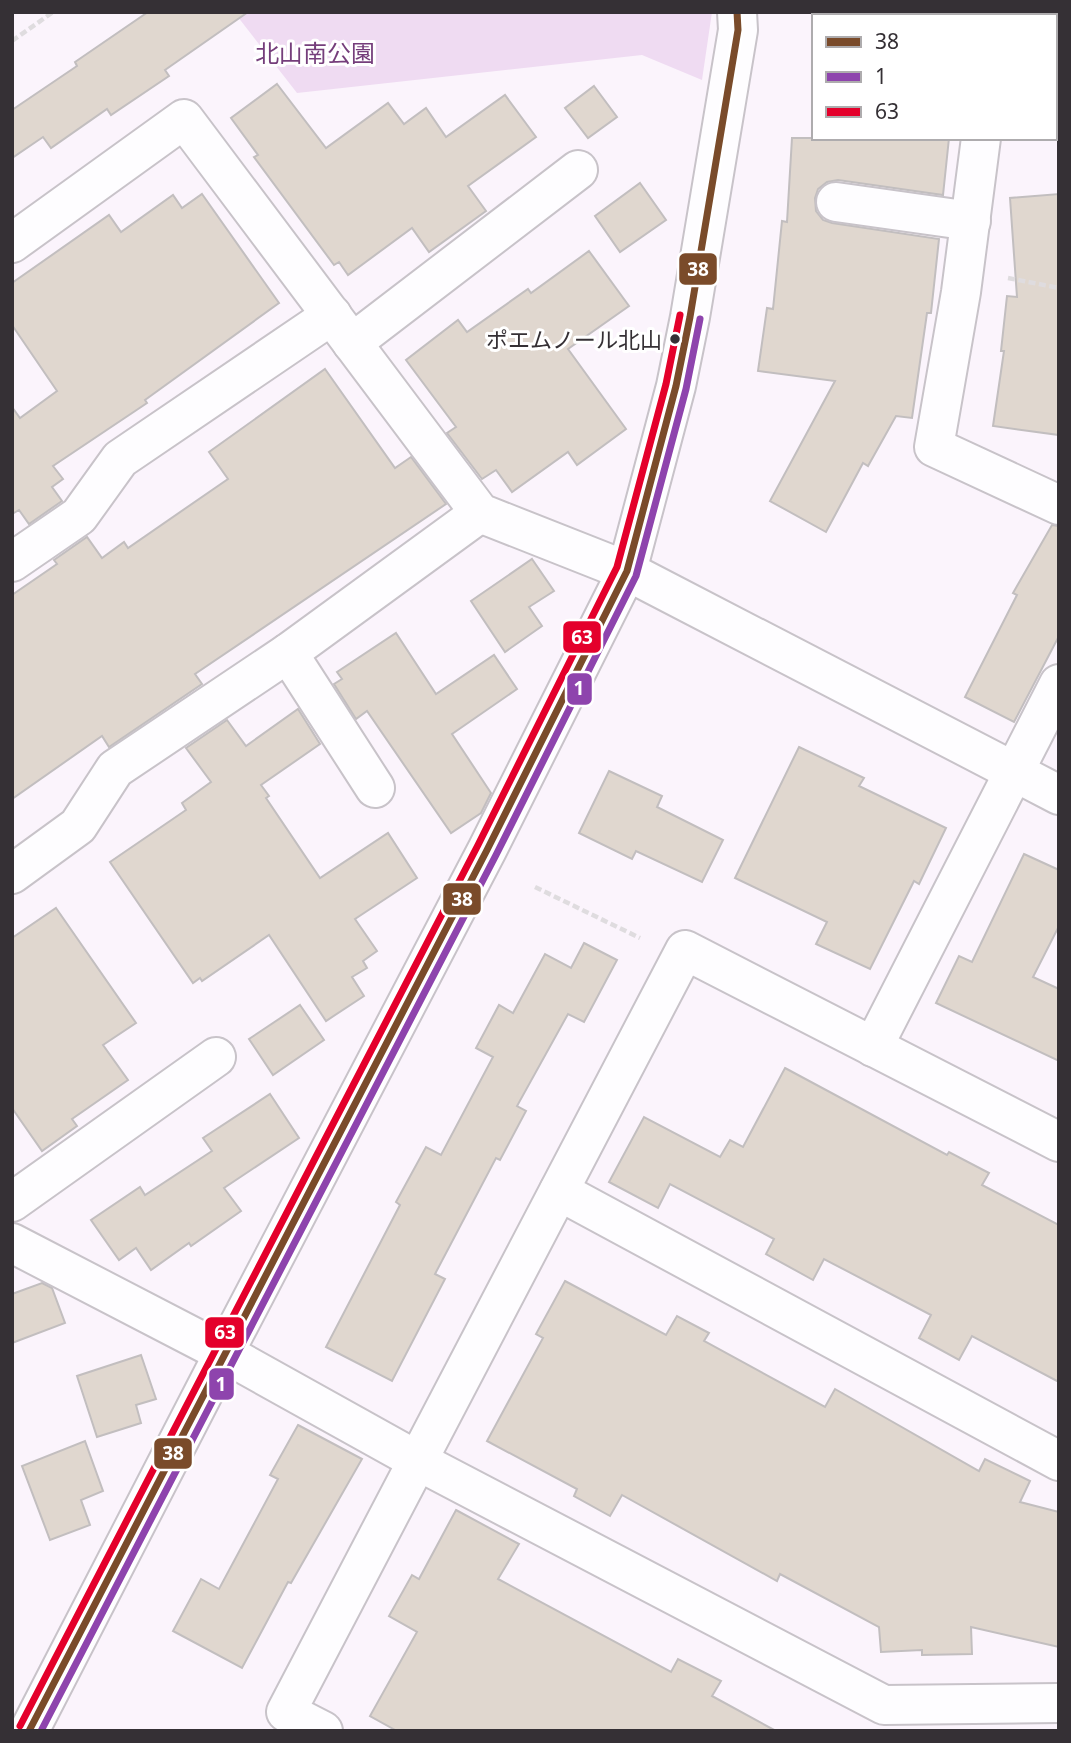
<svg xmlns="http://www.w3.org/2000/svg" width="1071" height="1743" font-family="'Noto Sans','Noto Sans JP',sans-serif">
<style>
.green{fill:#efdbf2}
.building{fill:#e0d7cf;stroke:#c2bebf;stroke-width:2}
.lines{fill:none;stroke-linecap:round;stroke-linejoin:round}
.minor-casing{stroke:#c8c3c9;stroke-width:42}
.path{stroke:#dfdcdf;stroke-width:4.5;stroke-dasharray:7 3.5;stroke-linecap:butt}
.minor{stroke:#fefdff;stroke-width:38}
.bus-1-casing{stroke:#fff;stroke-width:12}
.bus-2-casing{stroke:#fff;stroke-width:12}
.bus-3-casing{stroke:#fff;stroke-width:12}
.bus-1{stroke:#7a4b2a;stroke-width:7}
.bus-2{stroke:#8e44ad;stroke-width:7}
.bus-3{stroke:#e4002b;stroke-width:7}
.bus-dot{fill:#353035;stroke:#fff;stroke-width:2.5}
.labels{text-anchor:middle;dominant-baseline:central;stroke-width:6;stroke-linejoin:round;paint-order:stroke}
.bus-label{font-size:22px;fill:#353035;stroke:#fff;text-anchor:end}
.park-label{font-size:24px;fill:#753e7b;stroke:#fff}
.line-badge{stroke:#fff;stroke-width:2.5}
.badge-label{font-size:19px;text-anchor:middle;font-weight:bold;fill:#fff}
</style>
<rect width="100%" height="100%" fill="#fbf4fc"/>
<polygon class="green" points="234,12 712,12 702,80 642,55 297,93"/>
<g class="building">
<polygon points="148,12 248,12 165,70 169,76 111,115 107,109 51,148 43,137 12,158 12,110 77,66 75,62"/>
<polygon points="277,84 326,148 388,103 404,124 426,108 446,137 505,95 536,137 468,186 486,211 429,252 412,228 348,275 339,262 334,265 254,157 258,155 231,118"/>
<polygon points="594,86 617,117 588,138 565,108"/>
<polygon points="792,138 949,138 943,195 838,180 827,182 818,189 815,198 816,211 823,220 832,223 939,239 931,313 927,313 912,418 896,416 868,466 863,463 826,532 770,501 835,381 758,371 767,308 773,309 782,221 787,222"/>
<polygon points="640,183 666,220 620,252 595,216"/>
<polygon points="202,194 279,303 145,400 147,403 53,466 63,479 52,487 62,501 29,524 19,510 12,514 12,407 20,418 57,391 12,325 12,283 109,215 121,232 173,195 182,208"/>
<polygon points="1059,194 1059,435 993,426 1004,351 1001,351 1007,296 1017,297 1010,198"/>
<polygon points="589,251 629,306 568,349 626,429 577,465 568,452 512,492 496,470 482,479 447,433 456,427 406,360 458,320 467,332 528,289 531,293"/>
<polygon points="325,369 395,468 411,457 446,504 195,674 202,684 109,747 102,736 12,799 12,595 57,564 54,560 87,537 102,558 124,542 128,548 228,479 209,452"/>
<polygon points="1052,525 1059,526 1059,636 1014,722 965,697 1017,595 1013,593"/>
<polygon points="532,559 554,591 529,607 542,626 505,652 471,601"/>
<polygon points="396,633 436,694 494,655 517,689 452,734 491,793 481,813 451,833 367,711 356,719 334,684 342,679 337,672"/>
<polygon points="298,709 320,744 261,785 269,796 266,798 320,878 388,833 417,878 355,919 377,951 363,961 367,968 352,977 364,996 326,1021 269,935 202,981 200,978 193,983 110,862 186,810 182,803 211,782 186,748 227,720 246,746"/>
<polygon points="799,747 864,778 859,786 946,828 919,884 914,881 870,969 816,944 827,922 735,878"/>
<polygon points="609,771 662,796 657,807 723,840 702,882 636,851 632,859 579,833"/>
<polygon points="1024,854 1059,870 1059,926 1033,977 1059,989 1059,1061 936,1003 959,956 972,962"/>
<polygon points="56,908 136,1023 103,1045 128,1080 72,1119 77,1126 42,1151 12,1108 12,938"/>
<polygon points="584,943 617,960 584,1022 568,1014 517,1106 526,1111 500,1160 496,1158 435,1274 445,1279 392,1381 326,1347 400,1205 396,1202 426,1147 441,1155 493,1057 476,1048 499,1005 513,1013 545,954 571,968"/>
<polygon points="300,1005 324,1040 273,1075 249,1039"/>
<polygon points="785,1068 947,1155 949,1152 989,1173 982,1185 1059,1225 1059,1382 972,1336 959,1360 919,1338 931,1315 824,1259 813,1280 766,1254 774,1239 670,1184 658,1208 609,1182 644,1117 720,1157 730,1140 743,1147"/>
<polygon points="270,1094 299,1138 224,1188 241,1211 191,1246 189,1243 151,1270 136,1248 119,1260 91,1220 140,1187 145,1195 212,1151 203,1138"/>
<polygon points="565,1281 666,1335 677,1316 709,1333 704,1341 825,1407 835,1389 979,1471 985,1459 1030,1481 1020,1502 1059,1512 1059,1647 971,1627 972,1654 922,1655 922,1650 881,1652 879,1627 780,1574 777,1581 622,1495 610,1516 574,1496 577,1489 487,1441 543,1338 536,1334"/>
<polygon points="42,1283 52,1288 65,1323 12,1343 12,1294"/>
<polygon points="141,1355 156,1399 136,1405 141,1423 97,1437 77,1376"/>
<polygon points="298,1425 362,1459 291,1583 288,1582 242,1668 173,1631 201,1579 219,1589 278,1479 270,1475"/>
<polygon points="85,1441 103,1491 81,1500 90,1525 50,1540 22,1466"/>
<polygon points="456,1510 519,1544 498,1579 671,1672 678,1659 721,1681 712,1696 776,1731 397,1731 370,1716 417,1632 389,1616 412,1575 419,1579"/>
</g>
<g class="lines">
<defs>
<g id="minor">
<polyline points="988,12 989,16"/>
<polyline points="1055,55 1059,55"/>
<polyline points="981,138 961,292 934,447 1059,505"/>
<polyline points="836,202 971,221"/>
<polyline points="12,243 184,119 480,513 627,571 1059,795"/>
<polyline points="352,343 578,170"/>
<polyline points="12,562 79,516 120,459 332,315"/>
<polyline points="375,788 288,653 480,513"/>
<polyline points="12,874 78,826 115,769 288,653"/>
<polyline points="873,1047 1059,684"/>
<polyline points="559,1191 1059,1461"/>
<polyline points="12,1202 216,1057"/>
<polyline points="12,1243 224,1353 418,1461 884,1705 1059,1703"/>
<polyline points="29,1731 224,1353 487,850 627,571 676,386 690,317 738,30 737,12"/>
<polyline points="323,1731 286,1712 685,950 1059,1142"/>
</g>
</defs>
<use href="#minor" class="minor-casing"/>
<g class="path">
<polyline points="12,41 53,12"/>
<polyline points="1008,278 1059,288"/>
<polyline points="535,887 640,938"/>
</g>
<use href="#minor" class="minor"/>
<defs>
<polyline id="bus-1" points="29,1731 487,850 627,571 676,386 690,317 738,30 737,12"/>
<polyline id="bus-2" points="41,1731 496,855 636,576 686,389 700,319"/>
<polyline id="bus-3" points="20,1726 478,845 617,567 666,384 680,315"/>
</defs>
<use href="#bus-1" class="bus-1-casing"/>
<use href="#bus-2" class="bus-2-casing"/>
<use href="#bus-3" class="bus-3-casing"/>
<use href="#bus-1" class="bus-1"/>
<use href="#bus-2" class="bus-2"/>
<use href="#bus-3" class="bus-3"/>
</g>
<circle class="bus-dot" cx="675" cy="339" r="6"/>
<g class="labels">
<g class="bus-label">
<text x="662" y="339">ポエムノール北山</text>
</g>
<g class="park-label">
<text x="315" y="52">北山南公園</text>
</g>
</g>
<g class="line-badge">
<rect x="678" y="252" width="40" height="34" rx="7" fill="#7a4b2a"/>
<rect x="562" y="620" width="40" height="34" rx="7" fill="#e4002b"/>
<rect x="566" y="672" width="27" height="34" rx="7" fill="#8e44ad"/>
<rect x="442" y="882" width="40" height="34" rx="7" fill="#7a4b2a"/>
<rect x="204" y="1316" width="41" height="33" rx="7" fill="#e4002b"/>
<rect x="208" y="1367" width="27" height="34" rx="7" fill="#8e44ad"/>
<rect x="153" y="1437" width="40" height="33" rx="7" fill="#7a4b2a"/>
</g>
<g class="badge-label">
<text x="698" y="276">38</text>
<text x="582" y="644">63</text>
<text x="579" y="695">1</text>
<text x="462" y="906">38</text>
<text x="225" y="1339">63</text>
<text x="221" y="1391">1</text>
<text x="173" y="1460">38</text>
</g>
<rect width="1071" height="1743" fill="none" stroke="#353035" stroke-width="28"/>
<rect x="812" y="14" width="245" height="126" fill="#ffffff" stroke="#aeacae" stroke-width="2"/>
<rect x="826" y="37" width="35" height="10" fill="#7a4b2a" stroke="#aeacae" stroke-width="2"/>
<text x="875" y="49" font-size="21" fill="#353035">38</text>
<rect x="826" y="72" width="35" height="10" fill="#8e44ad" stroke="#aeacae" stroke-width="2"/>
<text x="875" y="84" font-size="21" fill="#353035">1</text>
<rect x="826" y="107" width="35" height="10" fill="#e4002b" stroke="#aeacae" stroke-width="2"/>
<text x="875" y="119" font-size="21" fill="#353035">63</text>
</svg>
